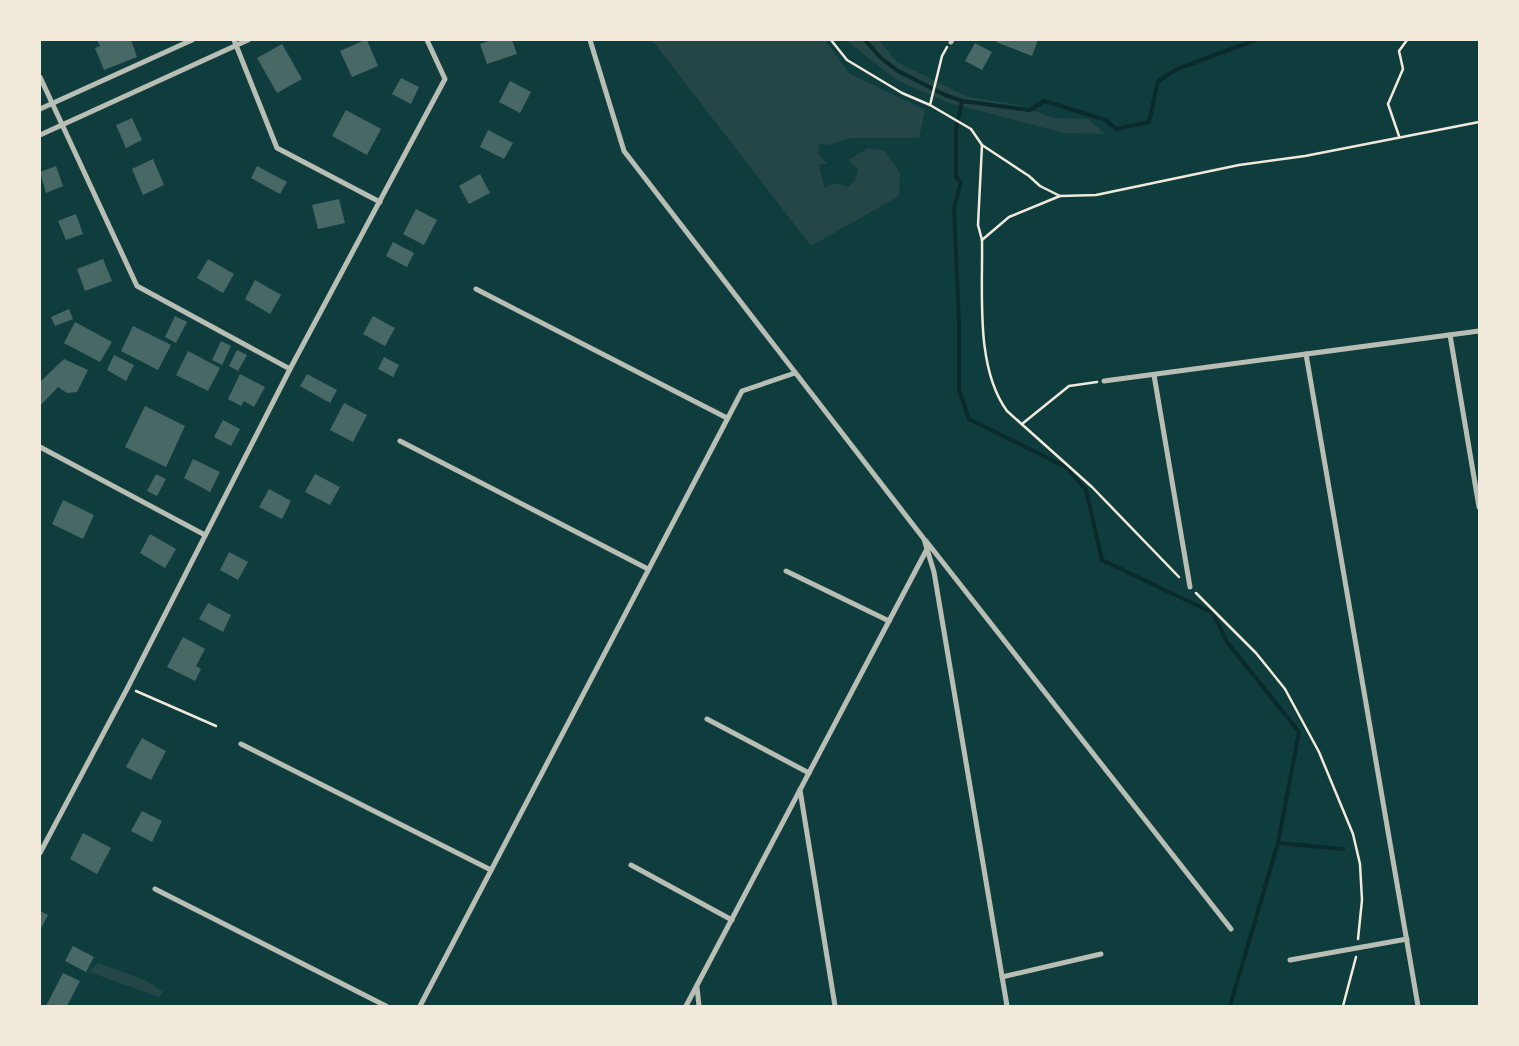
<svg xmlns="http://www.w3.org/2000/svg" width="1519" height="1046" font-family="Montserrat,sans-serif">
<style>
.green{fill:#244646}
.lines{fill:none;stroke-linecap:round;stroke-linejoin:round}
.stream{stroke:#0a2a2b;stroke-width:4}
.building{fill:#486865}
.path{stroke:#f1e9da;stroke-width:2.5}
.minor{stroke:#b8beb3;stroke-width:5}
</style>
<rect width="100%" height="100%" fill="#0f3d3e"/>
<g class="green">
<polygon points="652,40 825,40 850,74 925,110 919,138 850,138 828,145 820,143 818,153 827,164 819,165 824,188 835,183 847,187 855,181 858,169 848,160 868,148 885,151 900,172 899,196 811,246"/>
<polygon points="846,40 879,40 897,62 968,97 1019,105 1053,118 1087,119 1106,134 1064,133 946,102 895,79"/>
<polygon points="98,963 145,980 163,992 159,997 89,972"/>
</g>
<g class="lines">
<g class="stream">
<polyline points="865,40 881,58 898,71 945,95 962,101 1030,110 1044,101 1106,120 1116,129 1149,122 1158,81 1177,69 1256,40"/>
<polyline points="962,101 956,130 956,177 961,182 954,208 959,323 959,390 969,419 1066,467 1086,490 1102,560 1213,613 1227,642 1299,732 1278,843 1343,849"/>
<polyline points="1230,1006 1278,843"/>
</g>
</g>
<g class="building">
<polygon points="97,40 131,40 137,57 104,70 95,48 100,46"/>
<polygon points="365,40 367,40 378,66 352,77 340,51"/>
<polygon points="491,40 512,40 517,54 487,64 480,44"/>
<polygon points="997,40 1038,40 1032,56 996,42"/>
<polygon points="975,43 992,52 982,70 965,61"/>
<polygon points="282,44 302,79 277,93 257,58"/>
<polygon points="401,78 419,87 411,104 392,94"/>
<polygon points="510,81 531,92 520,113 499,102"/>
<polygon points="346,110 381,129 367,155 332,136"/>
<polygon points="132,118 142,140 126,148 116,125"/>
<polygon points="488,130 513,143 504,159 480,147"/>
<polygon points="153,159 164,185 143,195 132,169"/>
<polygon points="56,166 63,186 46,193 40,172"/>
<polygon points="257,166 287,182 280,194 251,178"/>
<polygon points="480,174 490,193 469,204 459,186"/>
<polygon points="339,199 345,223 318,229 312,205"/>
<polygon points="416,209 437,220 424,245 403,234"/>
<polygon points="76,214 83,234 66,240 58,221"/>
<polygon points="393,242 414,253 407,267 386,256"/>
<polygon points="103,259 112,281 85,291 77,269"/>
<polygon points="208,259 234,274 223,293 197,278"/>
<polygon points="255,280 281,295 270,314 245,299"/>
<polygon points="69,309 73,319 55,326 51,317"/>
<polygon points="175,316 187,322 176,343 165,337"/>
<polygon points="373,316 395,328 385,346 363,334"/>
<polygon points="75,322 112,342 100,362 64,343"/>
<polygon points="133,326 171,345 158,370 121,351"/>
<polygon points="221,341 231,346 222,365 212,360"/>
<polygon points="237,350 247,355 238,371 229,366"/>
<polygon points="188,351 220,368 208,391 176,375"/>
<polygon points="114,355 134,365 126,381 107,370"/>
<polygon points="384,357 399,365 393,377 378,369"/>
<polygon points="64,359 88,370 77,392 67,393 58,387 40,406 40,382"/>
<polygon points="240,374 265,387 254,407 244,401 241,406 228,399"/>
<polygon points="307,374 337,390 330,403 300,386"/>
<polygon points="344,403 367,415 353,442 330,430"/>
<polygon points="145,406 185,426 166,467 125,447"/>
<polygon points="223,420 240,429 231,446 214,437"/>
<polygon points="193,459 220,472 210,492 184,478"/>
<polygon points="156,474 166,479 157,496 147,491"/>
<polygon points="315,474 340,487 330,505 305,492"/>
<polygon points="269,489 291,501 282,519 259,507"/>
<polygon points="63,500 94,515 83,539 52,524"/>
<polygon points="150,534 176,549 165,568 140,553"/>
<polygon points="229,552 248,562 238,580 220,570"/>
<polygon points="208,603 231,615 223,632 199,619"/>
<polygon points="183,637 205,649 196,666 201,669 195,681 167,667"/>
<polygon points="142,738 166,751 151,780 126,767"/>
<polygon points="142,811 162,821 152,842 131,831"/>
<polygon points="83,833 111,848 97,874 70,859"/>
<polygon points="40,911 48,915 40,930"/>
<polygon points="73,946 94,957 86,972 65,961"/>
<polygon points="63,973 80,981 67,1006 46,1006"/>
</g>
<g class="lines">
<g class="path">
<polyline points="831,40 847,60 902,93 930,105 971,129 982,145 1029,176 1040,186 1060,196"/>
<polyline points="930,105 942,56 947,47"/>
<polyline points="1399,136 1388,104 1403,69 1399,51 1407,40"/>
<path d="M982 145 978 225 982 240C983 293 975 367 1007 411L1092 487 1179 577"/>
<polyline points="982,240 1009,217 1060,196 1096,195 1239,165 1305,156 1479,122"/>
<polyline points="1022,424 1069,386 1097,382"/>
<polyline points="1196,593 1256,653 1285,689 1319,752 1353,834 1360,864 1362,900 1358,939"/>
<polyline points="136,691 216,726"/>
<polyline points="1343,1006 1356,957"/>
</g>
<g class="minor">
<polyline points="234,40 277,148 380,202"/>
<polyline points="590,40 624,151 924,539 934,572 1007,1006"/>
<polyline points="951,42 952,40"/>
<polyline points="40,77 137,286 290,369"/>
<polyline points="40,109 192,40"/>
<polyline points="40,135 248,40"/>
<polyline points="476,289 727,418"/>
<polyline points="1450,335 1479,507"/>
<polyline points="1306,354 1418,1006"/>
<polyline points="1154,375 1190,587"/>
<polyline points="1104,381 1479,331"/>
<polyline points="400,441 648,569"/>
<polyline points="40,447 205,535"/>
<polyline points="926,541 1231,929"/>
<polyline points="786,571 889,621"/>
<polyline points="707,719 809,773"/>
<polyline points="241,744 491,870"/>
<polyline points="800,790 835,1006"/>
<polyline points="40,853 128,687 290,369 445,79 427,40"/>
<polyline points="631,865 732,920"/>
<polyline points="155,889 386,1006"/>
<polyline points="1290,960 1407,939"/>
<polyline points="1002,977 1101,954"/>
<polyline points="697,987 699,1006"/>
<polyline points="420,1006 742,391 795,373"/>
<polyline points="686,1006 927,549"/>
</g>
</g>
<rect width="1519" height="1046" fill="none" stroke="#f1e9da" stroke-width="82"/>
</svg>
